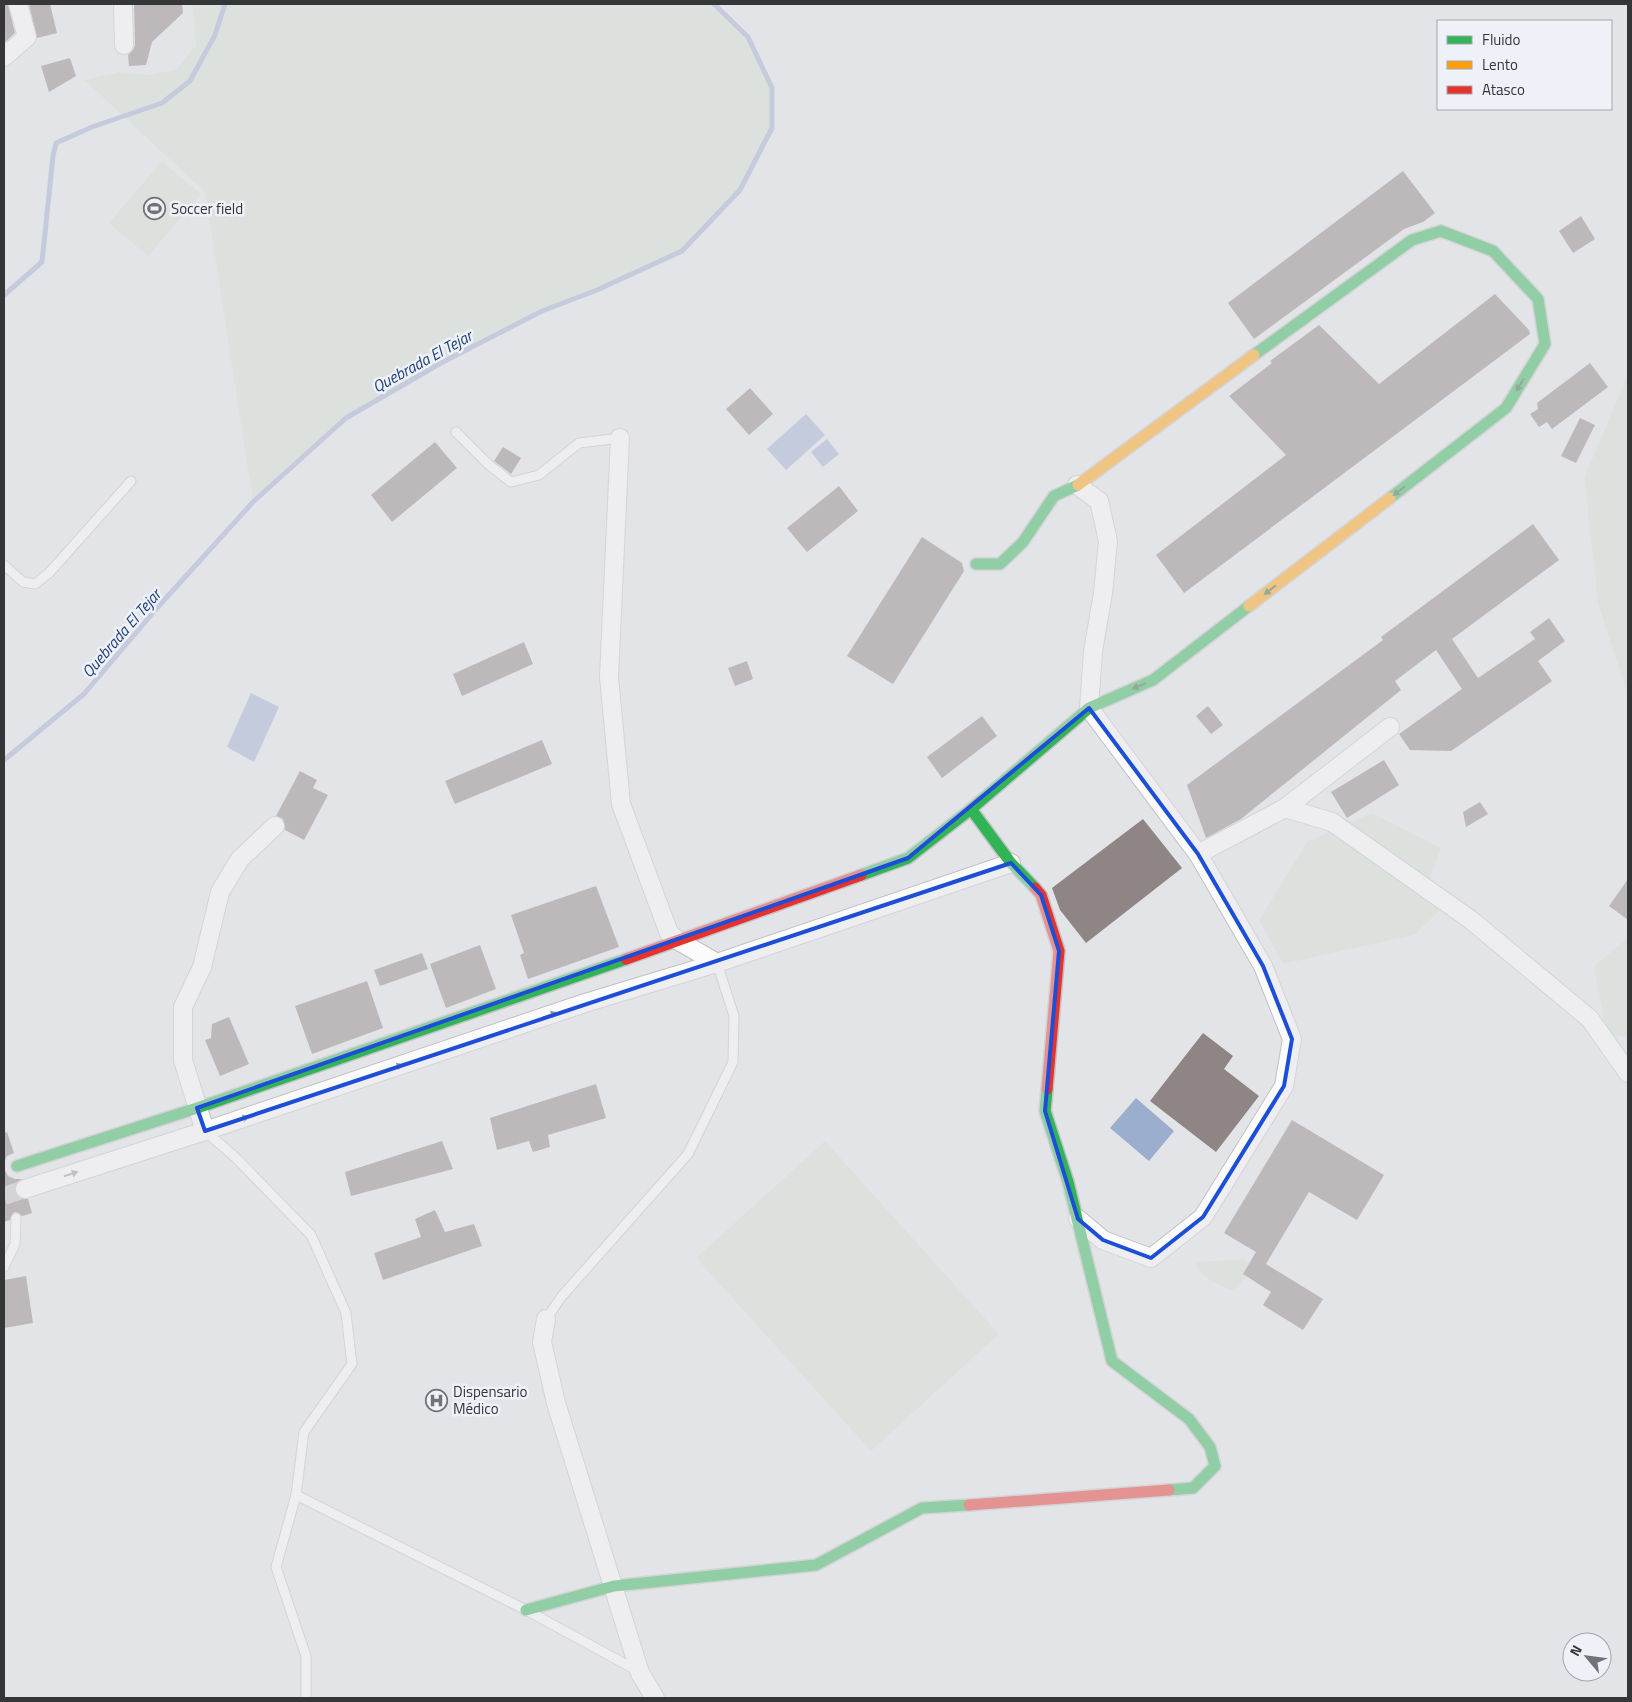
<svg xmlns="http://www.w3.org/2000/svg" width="1632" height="1702" font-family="'Titillium Web',sans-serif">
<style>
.green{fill:#d6ded0}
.water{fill:#9caece}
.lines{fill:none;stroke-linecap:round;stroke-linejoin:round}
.stream{stroke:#9caece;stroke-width:5}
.building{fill:#8e8584}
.street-tunnel{stroke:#c0c1c5;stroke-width:18;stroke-dasharray:18 9;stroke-linecap:butt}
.lane-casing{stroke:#c0c1c3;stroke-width:11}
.street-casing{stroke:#c0c1c3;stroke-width:20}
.fast-casing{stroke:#c0c1c3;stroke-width:14}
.slow-casing{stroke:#c0c1c3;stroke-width:14}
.jam-casing{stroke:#c0c1c3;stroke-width:14}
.lane{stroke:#fbfbfc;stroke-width:9}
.street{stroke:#fbfbfc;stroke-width:18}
.fast{stroke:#30b455;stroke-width:11}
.slow{stroke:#ff9f0a;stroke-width:11}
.jam{stroke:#e5322d;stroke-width:11}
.oneway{fill:#336242}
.oneway2{fill:#98989a}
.marked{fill:none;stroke:#1d4ed8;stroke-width:4;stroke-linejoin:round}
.labels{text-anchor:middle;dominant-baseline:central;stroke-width:5;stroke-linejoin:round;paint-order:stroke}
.poi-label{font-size:15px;fill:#353638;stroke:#eef1f7;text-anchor:start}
.water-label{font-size:16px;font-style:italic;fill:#224279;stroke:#eef1f7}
</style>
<rect width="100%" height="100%" fill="#e3e4e8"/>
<g class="green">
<polygon points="192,4 714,4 748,37 772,88 772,128 740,190 682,251 597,290 542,311 441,363 346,418 253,502 205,192 84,80 118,72 150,75 177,69 196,45"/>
<polygon points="162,161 201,194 148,256 109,223"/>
<polygon points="1628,375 1628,696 1598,603 1584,478"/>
<polygon points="1372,813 1441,848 1425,891 1443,907 1414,935 1283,964 1259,920 1307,842"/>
<polygon points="1628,938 1628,1036 1607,1036 1594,966"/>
<polygon points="825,1141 999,1334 871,1451 696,1258"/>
<path d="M1244 1259 1249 1264 1243 1274 1246 1276 1238 1288 1229 1290C1219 1284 1195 1276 1197 1262Z"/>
</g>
<g class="water">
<polygon points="806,414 825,435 786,470 767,449"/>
<polygon points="827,439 839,454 823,467 811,452"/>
<polygon points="251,693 279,707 254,762 227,747"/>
<polygon points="1136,1098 1174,1131 1149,1161 1110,1128"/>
</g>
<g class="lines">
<g class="stream">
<polyline points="4,295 42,262 53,156 56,143 92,127 162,103 190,81 215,35 225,4"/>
<polyline points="4,760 84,694 157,608 253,502 346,418 441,363 542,311 597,290 682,251 740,190 772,128 772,88 748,37 714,4"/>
</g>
</g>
<g class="building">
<polygon points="4,4 8,4 15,33 4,43"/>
<polygon points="29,4 50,4 57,33 37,38"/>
<polygon points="134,4 182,4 183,13 152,42 146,65 129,66 128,55 133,50 135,45"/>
<polygon points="70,58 76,76 49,92 41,66"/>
<polygon points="1403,171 1435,213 1423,222 1404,229 1254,339 1228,303"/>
<polygon points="1581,216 1595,239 1573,253 1559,231"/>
<polygon points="1495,294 1529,330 1530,334 1184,593 1156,555 1286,455 1229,396 1272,363 1270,361 1319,325 1379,384"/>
<polygon points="1590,363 1608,387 1552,429 1547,422 1539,427 1530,414 1538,409 1537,403"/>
<polygon points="750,388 773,414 749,435 726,409"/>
<polygon points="1580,418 1595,425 1576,463 1561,456"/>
<polygon points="435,442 457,468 392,522 371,495"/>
<polygon points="503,447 521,458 511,474 494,461"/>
<polygon points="839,486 858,511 807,552 787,528"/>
<polygon points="1533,524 1559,560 1452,639 1478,678 1535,639 1530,632 1549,618 1565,641 1538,661 1552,681 1451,751 1410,750 1399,734 1462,689 1436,650 1395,681 1401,690 1241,819 1206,838 1187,785 1383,640 1381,637"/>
<polygon points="922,537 962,563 964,571 893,684 847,656"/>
<polygon points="524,642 533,664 462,696 453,674"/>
<polygon points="747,661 753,679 735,686 728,668"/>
<polygon points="1208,706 1223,725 1211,734 1196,716"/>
<polygon points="982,716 997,736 942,778 927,757"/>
<polygon points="542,740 552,764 455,804 445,781"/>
<polygon points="1384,760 1399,785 1347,818 1331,792"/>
<polygon points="300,771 317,780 313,788 328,795 304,840 285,830 283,819 276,816"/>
<polygon points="1480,802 1488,814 1466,827 1463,812"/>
<polygon points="1143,819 1182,868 1086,943 1060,910 1052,888"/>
<polygon points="1628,879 1628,920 1609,906"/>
<polygon points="596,886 619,947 528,979 520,955 524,953 511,915"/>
<polygon points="480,945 496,989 446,1008 430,964"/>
<polygon points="422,953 428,969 380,986 374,970"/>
<polygon points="367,981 383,1028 312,1054 295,1006"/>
<polygon points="229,1017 249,1064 220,1076 205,1040 211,1038 212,1024"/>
<polygon points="1203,1033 1233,1056 1224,1069 1259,1096 1216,1152 1150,1101"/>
<polygon points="596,1084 606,1118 548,1135 550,1147 533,1152 529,1141 497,1150 490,1118"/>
<polygon points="1292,1120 1384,1175 1357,1220 1309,1192 1266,1264 1323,1299 1303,1330 1263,1305 1271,1292 1243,1274 1256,1252 1224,1233"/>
<polygon points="7,1132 14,1153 7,1156 4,1163 4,1133"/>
<polygon points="442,1141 453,1169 351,1196 345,1172"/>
<polygon points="4,1168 8,1176 15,1179 22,1179 17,1182 15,1192 18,1197 28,1199 32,1213 22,1216 19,1213 14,1212 10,1220 4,1222"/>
<polygon points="435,1210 445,1232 474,1224 482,1246 383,1280 374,1253 421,1237 415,1219"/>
<polygon points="26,1276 33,1323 4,1328 4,1280"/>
</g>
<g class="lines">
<polyline class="street-tunnel" points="4,1196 25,1189"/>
<defs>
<g id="lane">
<polyline points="456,432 489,465 511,482 539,475 579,443 620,438"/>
<polyline points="4,565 23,582 35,584 49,573 131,481"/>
<polyline points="205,1131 235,1157 311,1235 346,1313 352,1364 304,1432 296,1495 276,1567 306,1656 306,1698"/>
<polyline points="4,1267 15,1244 16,1218"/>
<polyline points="546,1319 562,1296 688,1154 733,1062 734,1016 717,963"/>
<polyline points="296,1495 526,1610 638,1671"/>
</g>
<g id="street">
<polyline points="123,4 124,45"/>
<polyline points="4,57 27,37 18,4"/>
<polyline points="620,438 609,677 621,804 669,933 677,940 717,963"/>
<polyline points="1077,485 1099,501 1108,541 1103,593 1093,651 1089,708 1198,854 1263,966 1292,1039 1284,1086 1203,1217 1151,1258 1103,1240 1078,1219"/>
<polyline points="1285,808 1332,822 1471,920 1590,1019 1628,1073"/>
<polyline points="1198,854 1285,808 1390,727"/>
<polyline points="205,1131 183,1060 183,1007 202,967 220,892 240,859 275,826"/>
<polyline points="25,1189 205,1131 585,1003 717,963 1011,863"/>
<polyline points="546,1319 542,1342 556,1403 640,1673 655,1698"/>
</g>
<g id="fast">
<polyline points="1254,355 1412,240 1441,231 1493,251 1538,299 1545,344 1506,408 1390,498"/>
<polyline points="976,564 1000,564 1023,542 1054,496 1078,485"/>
<polyline points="971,809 1011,863 1035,888"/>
<polyline points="861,875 908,858 971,809 1089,708 1153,680 1249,606"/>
<polyline points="1047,1089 1045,1111 1068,1182 1112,1361 1189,1419 1210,1447 1215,1466 1193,1488 1169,1490"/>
<polyline points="17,1166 197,1108 626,959"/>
<polyline points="526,1610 614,1586 816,1565 922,1508 969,1505"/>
</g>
<g id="slow">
<polyline points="1078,485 1254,355"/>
<polyline points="1249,606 1390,498"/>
</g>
<g id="jam">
<polyline points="1035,888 1041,895 1059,951 1047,1089"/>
<polyline points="626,959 861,875"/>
<polyline points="969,1505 1169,1490"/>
</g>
</defs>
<use href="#lane" class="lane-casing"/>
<use href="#street" class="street-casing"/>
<use href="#fast" class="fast-casing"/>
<use href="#slow" class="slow-casing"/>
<use href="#jam" class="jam-casing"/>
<use href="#lane" class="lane"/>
<use href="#street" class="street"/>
<use href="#fast" class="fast"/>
<use href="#slow" class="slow"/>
<use href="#jam" class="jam"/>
</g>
<defs><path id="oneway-solid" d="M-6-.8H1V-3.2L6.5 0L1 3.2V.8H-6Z" transform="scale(1.25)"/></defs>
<g class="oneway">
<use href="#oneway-solid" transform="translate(1520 385) rotate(121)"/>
<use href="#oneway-solid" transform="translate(1399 491) rotate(142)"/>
<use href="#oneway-solid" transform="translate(1270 590) rotate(142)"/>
<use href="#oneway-solid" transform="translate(1139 686) rotate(157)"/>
</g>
<g class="oneway2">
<use href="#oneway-solid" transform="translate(550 1015) rotate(-19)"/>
<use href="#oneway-solid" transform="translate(396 1067) rotate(-19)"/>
<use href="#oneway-solid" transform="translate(242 1119) rotate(-19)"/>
<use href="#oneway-solid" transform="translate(71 1174) rotate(-18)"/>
</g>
<path d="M0 0H1632V1702H0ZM1089 708 1198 854 1263 966 1292 1039 1284 1086 1203 1217 1151 1258 1103 1240 1078 1219 1045 1111 1059 951 1041 895 1011 863 205 1131 197 1108 908 858Z" fill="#e3e4e8" fill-opacity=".55" fill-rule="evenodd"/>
<path class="marked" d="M1089 708 1198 854 1263 966 1292 1039 1284 1086 1203 1217 1151 1258 1103 1240 1078 1219 1045 1111 1059 951 1041 895 1011 863 205 1131 197 1108 908 858Z"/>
<defs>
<symbol id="stadium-ring" viewBox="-11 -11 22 22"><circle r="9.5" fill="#eef1f7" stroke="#727376" stroke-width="1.5"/><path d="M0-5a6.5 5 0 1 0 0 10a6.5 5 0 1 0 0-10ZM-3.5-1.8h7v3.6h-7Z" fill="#727376"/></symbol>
<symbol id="hospital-ring" viewBox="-11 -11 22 22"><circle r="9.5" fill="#eef1f7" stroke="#727376" stroke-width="1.5"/><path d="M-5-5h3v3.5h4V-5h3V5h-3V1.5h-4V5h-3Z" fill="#727376"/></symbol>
</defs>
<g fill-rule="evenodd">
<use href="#stadium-ring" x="142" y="196" width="25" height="25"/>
<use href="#hospital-ring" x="424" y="1388" width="25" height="25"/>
</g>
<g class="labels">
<g class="poi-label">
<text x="171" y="208">Soccer field</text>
<text x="453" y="1391">Dispensario<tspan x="453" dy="17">Médico</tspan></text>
</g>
<g class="water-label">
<text transform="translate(422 361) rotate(-29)">Quebrada El Tejar</text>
<text transform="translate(121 633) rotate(-49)">Quebrada El Tejar</text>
</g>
</g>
<rect width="1632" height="1702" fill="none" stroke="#353638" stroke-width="10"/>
<rect x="1437" y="20" width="175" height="90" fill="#eef1f7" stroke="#a4a6ab"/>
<rect x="1447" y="36" width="25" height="8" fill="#30b455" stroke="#a4a6ab"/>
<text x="1482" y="45" font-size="15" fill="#353638">Fluido</text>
<rect x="1447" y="61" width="25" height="8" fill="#ff9f0a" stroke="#a4a6ab"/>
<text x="1482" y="70" font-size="15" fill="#353638">Lento</text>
<rect x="1447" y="86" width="25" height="8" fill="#e5322d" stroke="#a4a6ab"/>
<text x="1482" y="95" font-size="15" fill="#353638">Atasco</text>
<g transform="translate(1587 1657) rotate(299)"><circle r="24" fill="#eef1f7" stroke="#a4a6ab"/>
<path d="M0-4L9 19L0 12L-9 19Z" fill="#727376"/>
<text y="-8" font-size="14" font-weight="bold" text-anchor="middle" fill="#353638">N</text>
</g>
</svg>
